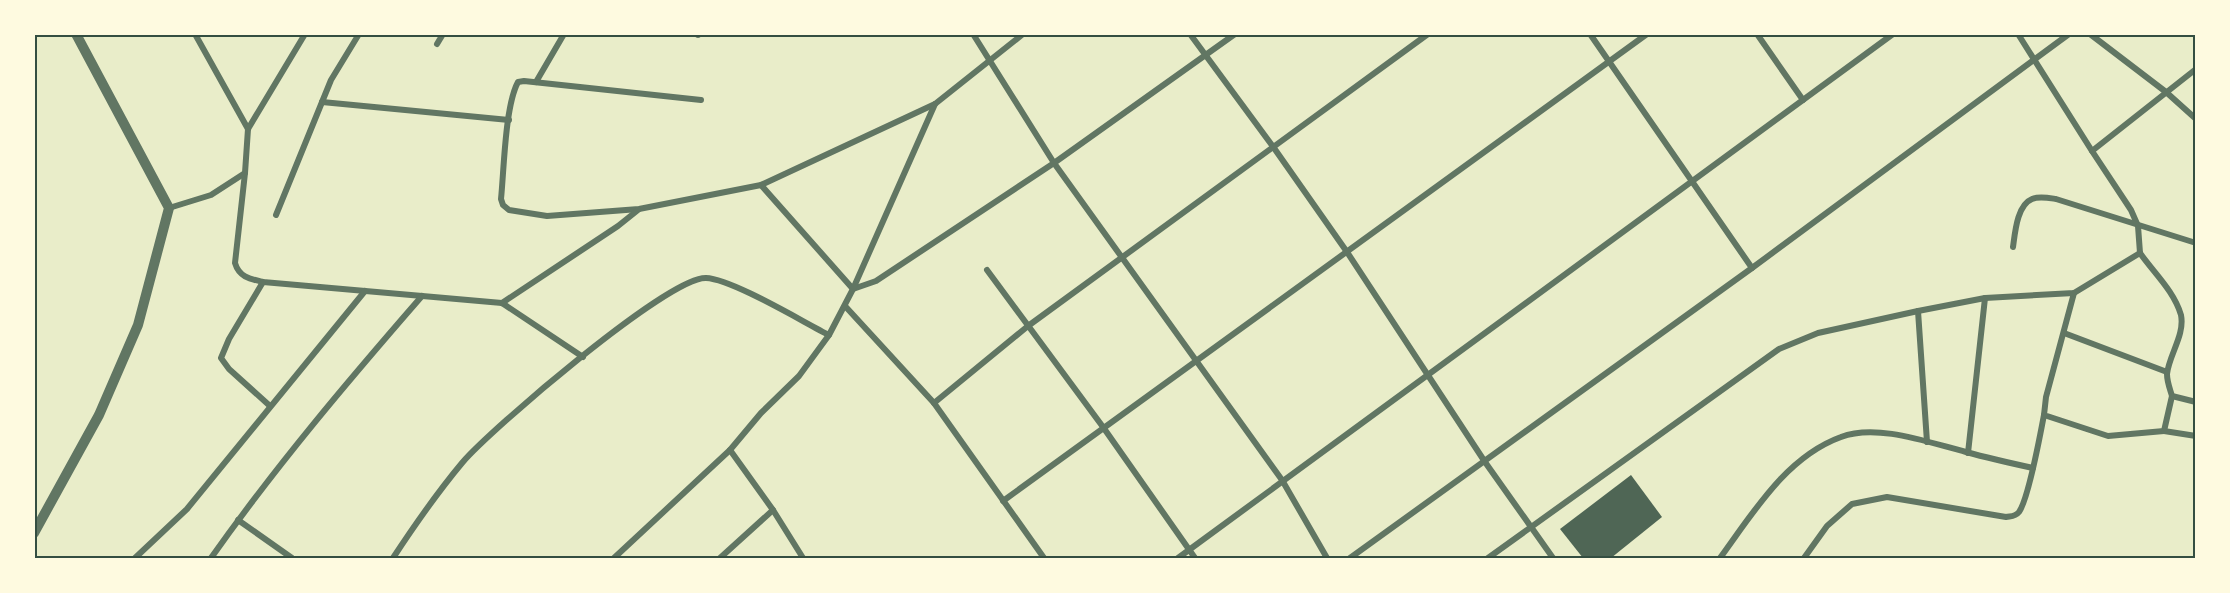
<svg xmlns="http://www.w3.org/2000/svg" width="2230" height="593" font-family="Lora,serif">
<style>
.building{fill:#4f6655}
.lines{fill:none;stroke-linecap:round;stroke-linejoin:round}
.minor{stroke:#617663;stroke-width:6}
.tertiary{stroke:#617663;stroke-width:10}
.neatline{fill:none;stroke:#344e41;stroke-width:2}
</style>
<rect width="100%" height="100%" fill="#e9edc9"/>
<polygon class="building" points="1631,475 1662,517 1611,558 1583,558 1560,529"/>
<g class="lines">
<g class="minor">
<polyline points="195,34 248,129"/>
<polyline points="973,34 1054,163 1282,480 1327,558"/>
<polyline points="1190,34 1274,148 1347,252 1485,462 1553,558"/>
<polyline points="1590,34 1752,268"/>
<polyline points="1757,34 1803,100"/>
<polyline points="2018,34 2092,151 2131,210 2138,226 2140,253"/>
<polyline points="2090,34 2166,92 2196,119"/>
<polyline points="698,35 698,34"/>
<polyline points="437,44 443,34"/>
<polyline points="536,82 564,34"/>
<path d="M701 100 524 81 518 82C505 106 504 170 501 199L503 205 509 210 547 216 639 209 761 185 935 104 1023 34"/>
<polyline points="322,102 509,120"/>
<polyline points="2092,151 2196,69"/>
<path d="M245 173 235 263C239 277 250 279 263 282L502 303 583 357"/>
<polyline points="761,185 853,289 876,281 1054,163 1235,34"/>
<polyline points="169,208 211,195 245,173 248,129 305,34"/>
<polyline points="276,215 331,80 359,34"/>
<path d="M2013 247C2015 233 2017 205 2032 199 2039 196 2049 198 2056 199L2196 243"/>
<path d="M2140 253C2154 273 2174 291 2181 315 2185 335 2169 355 2167 374 2167 382 2170 389 2172 396L2196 402"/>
<polyline points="987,270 1103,427 1195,558"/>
<polyline points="263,282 229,339 221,358 229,369 270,406"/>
<polyline points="2074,293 2046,397 2044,415 2108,436 2164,431 2172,396"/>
<polyline points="502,303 618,226 638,210"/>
<polyline points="845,306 934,403 1044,558"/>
<polyline points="1918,311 1927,442"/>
<polyline points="2064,333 2167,372"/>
<polyline points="934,403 1028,326 1428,34"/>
<polyline points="2164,431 2196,436"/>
<polyline points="730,450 773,510 803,558"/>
<polyline points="1968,453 1985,298"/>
<polyline points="1003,501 1647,34"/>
<polyline points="238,520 292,558"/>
<polyline points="135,558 187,509 365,291"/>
<path d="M211 558C276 466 348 381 422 296"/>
<path d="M393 558C414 526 437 493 462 463 491 429 668 277 706 278 732 279 803 322 829 335"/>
<polyline points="614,558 730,450 761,413 799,376 829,335 853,289 935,104"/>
<polyline points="720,558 773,510"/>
<polyline points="1178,558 1893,34"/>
<polyline points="1350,558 1752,268 2069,34"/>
<polyline points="1488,558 1779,349 1818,333 1918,311 1985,298 2074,293 2140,253"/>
<path d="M1720 558C1753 513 1786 457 1841 437 1877 423 1930 443 1966 452 1988 458 2010 463 2033 468"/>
<path d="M1804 558 1827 526 1852 504 1887 497 2006 517C2011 516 2015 517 2019 512 2029 498 2040 435 2044 415"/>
</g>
<polyline class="tertiary" points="34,533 99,415 138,325 169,208 76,34"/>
</g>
<rect width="2230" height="593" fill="none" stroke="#fefae0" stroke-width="72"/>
<rect x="36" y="36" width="2158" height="521" class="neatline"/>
</svg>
